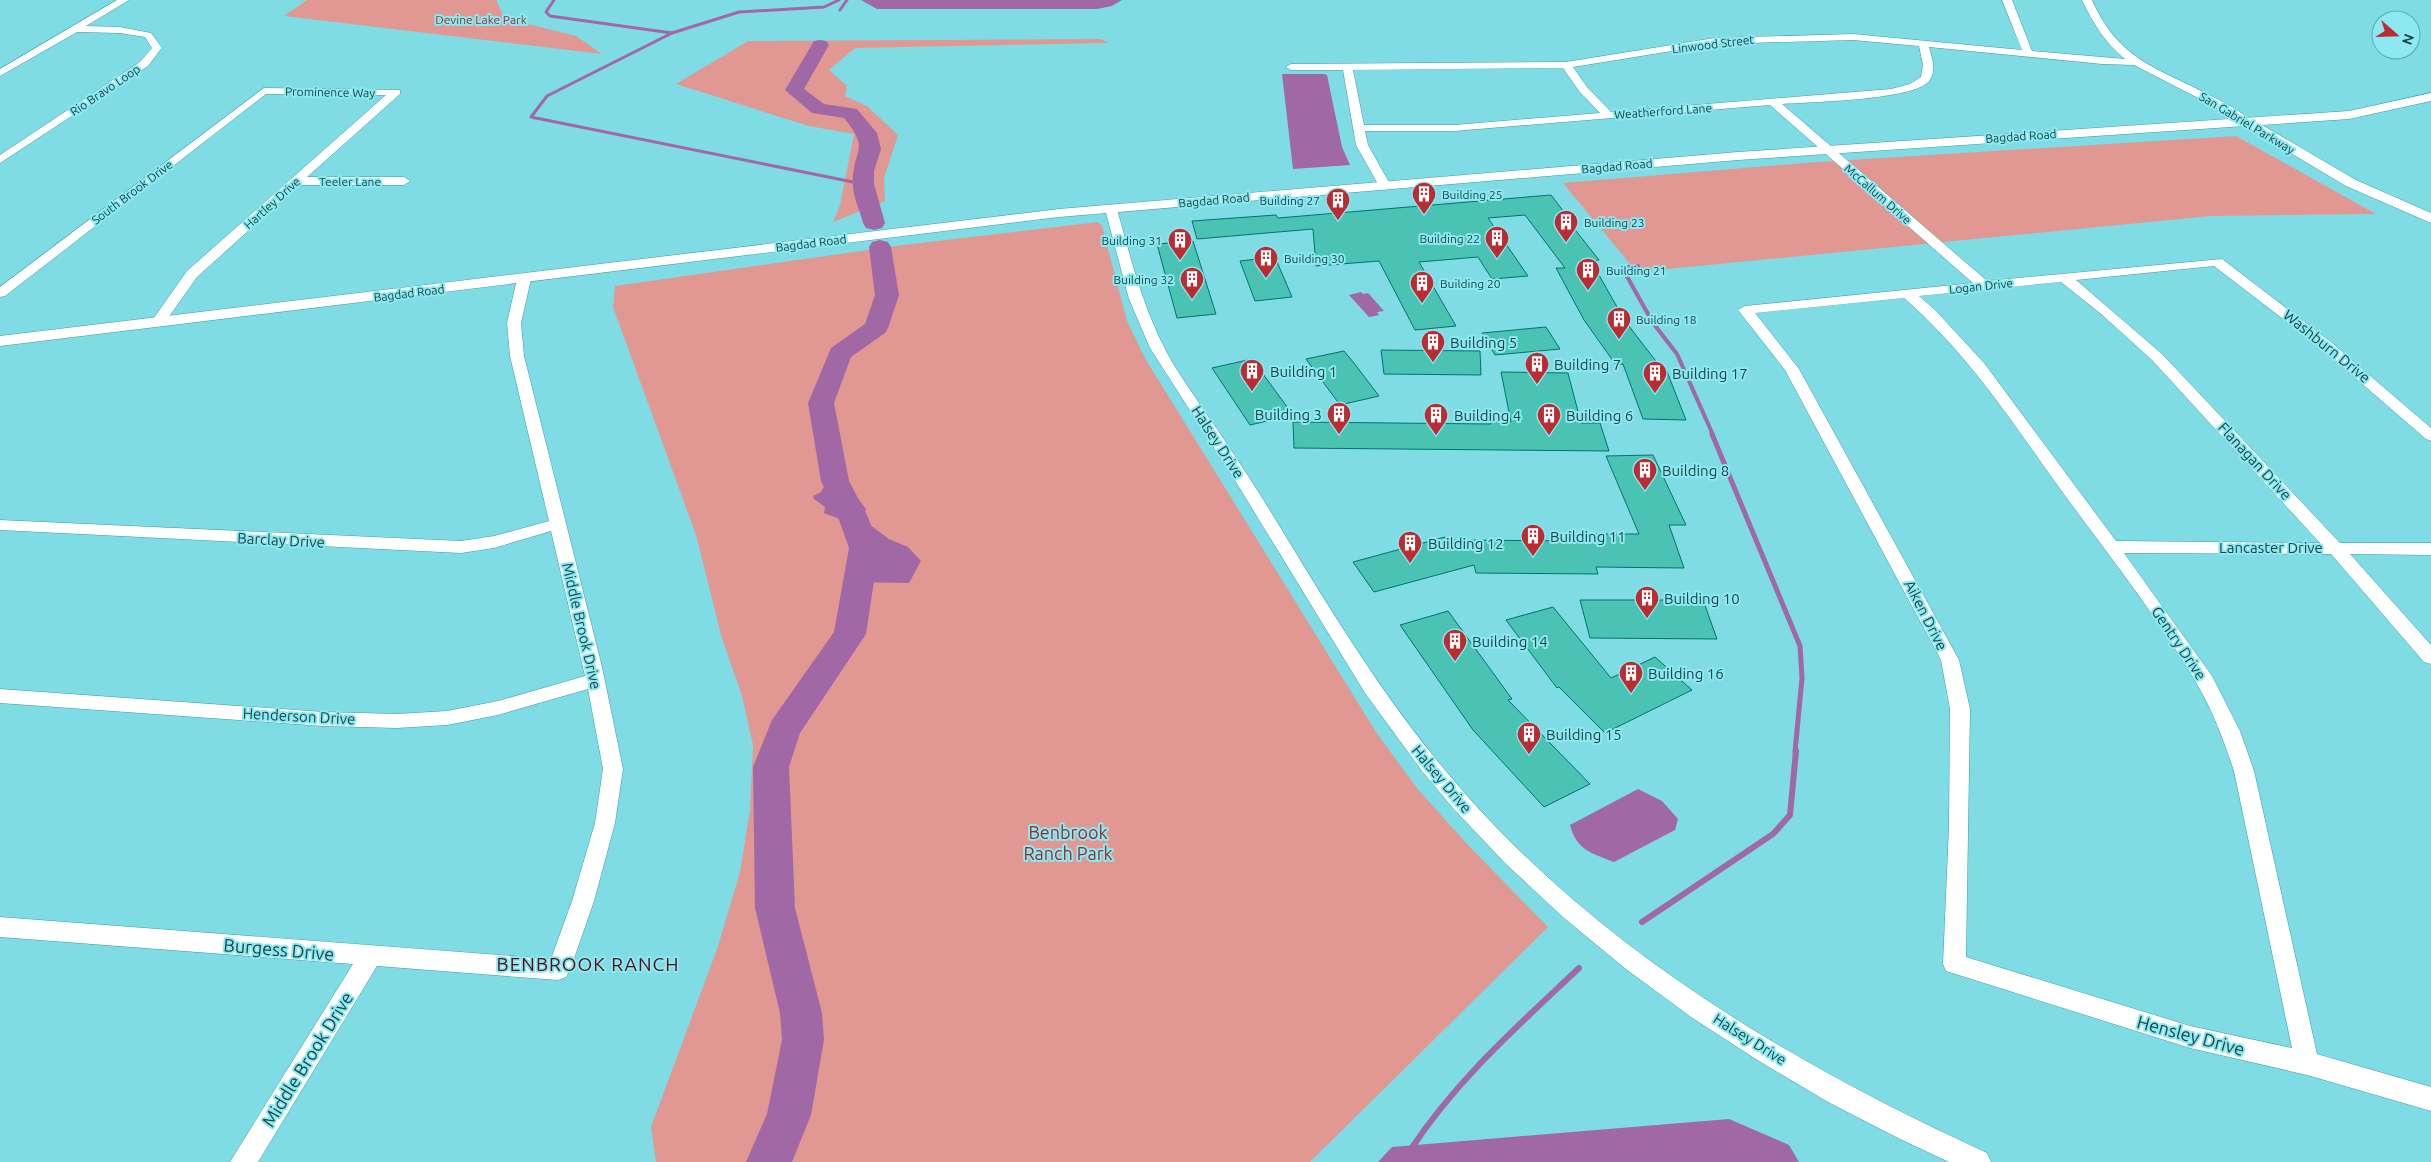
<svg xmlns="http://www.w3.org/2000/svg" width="2431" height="1162" font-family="Ubuntu,sans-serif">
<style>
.green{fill:#e19893}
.water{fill:#a068a5}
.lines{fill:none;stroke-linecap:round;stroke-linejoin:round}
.stream-far3{stroke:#a068a5;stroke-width:3}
.stream-far2{stroke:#a068a5;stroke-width:4}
.stream-far1{stroke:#a068a5;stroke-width:5}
.stream{stroke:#a068a5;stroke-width:6}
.river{fill:#a068a5;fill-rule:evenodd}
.building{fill:#4ac3b4;stroke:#007469}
.minor-casing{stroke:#3c9ca5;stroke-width:1}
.tertiary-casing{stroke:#3c9ca5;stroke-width:1}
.minor{fill:#fff;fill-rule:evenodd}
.tertiary{fill:#fff;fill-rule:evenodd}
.labels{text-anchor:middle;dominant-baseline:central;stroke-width:4;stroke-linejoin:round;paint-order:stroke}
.far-park-label{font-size:12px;fill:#962e2f;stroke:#8ce9f2}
.far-street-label{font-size:12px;fill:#1c4447;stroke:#8ce9f2}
.far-poi-label{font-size:12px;fill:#1c4447;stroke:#8ce9f2;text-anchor:start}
.poi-label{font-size:15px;fill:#1c4447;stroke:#8ce9f2;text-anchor:start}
.street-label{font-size:15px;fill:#1c4447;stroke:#8ce9f2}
.near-park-label{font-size:18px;fill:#962e2f;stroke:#8ce9f2}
.near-street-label{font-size:18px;fill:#1c4447;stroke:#8ce9f2}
.near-neighbourhood-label{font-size:19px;letter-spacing:1px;fill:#551013;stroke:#8ce9f2}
</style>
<rect width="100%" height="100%" fill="#7fdce5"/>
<g class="green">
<polygon points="307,0 496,0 504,18 576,36 602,54 284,16"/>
<polygon points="1100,39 1109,43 855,48 829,70 847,86 845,96 867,106 898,135 884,178 885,201 833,222 840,205 854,134 809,126 676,84 748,41"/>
<polygon points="2236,136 2376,214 2210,216 1637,272 1563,183 1817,162"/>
<polygon points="1098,222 1102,226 1127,321 1146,360 1376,732 1416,787 1466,843 1548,927 1310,1162 656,1162 651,1127 717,949 740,872 750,810 753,745 742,696 721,635 696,535 613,307 615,286 903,245"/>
</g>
<g class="water">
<polygon points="861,0 1122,0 1112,6 1097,9 877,9"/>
<polygon points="1324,74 1327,75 1342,147 1350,165 1293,169 1282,74"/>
<polygon points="1361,292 1363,294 1368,293 1384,311 1377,312 1379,315 1369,317 1349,295"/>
<polygon points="838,482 850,488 866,509 862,519 889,539 908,547 921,561 909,583 850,582 858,557 846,524 840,519 824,513 825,507 814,499 813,496 821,492 826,483"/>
<path d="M1638 789 1662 801 1678 819 1675 830 1614 862C1592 853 1577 851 1570 825Z"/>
<polygon points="1729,1119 1789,1145 1799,1162 1378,1162 1392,1147"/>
</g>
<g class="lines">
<g class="stream-far3">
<polyline points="554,0 546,12 550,16 672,33"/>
<polyline points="839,0 824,7 739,12 672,33 547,96 531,117 863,184"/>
<polyline points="840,10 847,0"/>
</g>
<polyline class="stream-far2" points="1638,266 1628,267 1624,271 1653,323 1677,354 1713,435"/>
<polyline class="stream-far1" points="1712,434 1800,646 1802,678 1795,752"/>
<g class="stream">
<polyline points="1642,922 1773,834 1790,815 1796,751"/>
<path d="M1411 1149C1457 1079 1519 1025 1579 968"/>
</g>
<g class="river">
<path d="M820 40 826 41 829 45 804 89 824 104 857 109 877 133 881 149 874 171V184L885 223 882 228 874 230 866 228 863 223C860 210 852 195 853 182 853 148 871 151 844 118L812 113 785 90 814 41Z"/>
<polygon points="880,240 888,242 891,247 899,295 888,328 885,333 851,357 834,403 849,481 868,517 879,548 866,634 800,733 789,767 795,908 822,1013 824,1040 811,1115 792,1162 746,1162 767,1114 782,1040 780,1013 755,908 753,767 772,720 834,632 849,548 838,517 821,481 808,403 831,348 865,324 875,295 869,247 872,242"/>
</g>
</g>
<g class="building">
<polygon points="1551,195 1564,212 1561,212 1599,260 1591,261 1625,321 1662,369 1666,369 1686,420 1643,419 1623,364 1616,365 1584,320 1556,268 1565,268 1525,215 1488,218 1528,276 1492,279 1478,257 1419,262 1456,326 1415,330 1379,261 1316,266 1313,229 1197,239 1192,221 1276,215 1278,218"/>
<polygon points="1193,241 1216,314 1177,318 1157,244"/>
<polygon points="1275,257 1292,297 1255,301 1240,261"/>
<polygon points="1546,327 1560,349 1495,355 1482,333"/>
<polygon points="1381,350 1480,351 1481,375 1384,374"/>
<polygon points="1344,351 1354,363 1379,396 1340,405 1306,359"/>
<polygon points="1252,359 1293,415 1250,425 1212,368"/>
<polygon points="1501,372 1568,373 1581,423 1600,423 1609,451 1294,448 1293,422 1491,424 1490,422 1511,422"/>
<polygon points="1653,455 1686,525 1669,525 1684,568 1596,567 1598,574 1476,573 1474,565 1374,592 1353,562 1445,537 1447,540 1597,541 1595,534 1639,534 1606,456"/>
<polygon points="1580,600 1703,600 1717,639 1590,638"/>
<polygon points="1553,607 1611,678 1655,657 1692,690 1605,733 1559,687 1557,688 1506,620"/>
<polygon points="1448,611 1512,699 1508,700 1590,784 1544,807 1473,730 1400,625"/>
</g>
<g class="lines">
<defs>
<g id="minor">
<polygon points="117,0 129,0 86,26 120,27 151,33 162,48 160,50 148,66 0,163 0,155 140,62 152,48 145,37 120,33 77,32 0,76 0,69"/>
<path d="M2002 0H2012L2032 51 2125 59C2105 43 2093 23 2082 0H2092C2120 63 2160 68 2215 98 2226 104 2242 111 2250 121L2249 123H2241L2206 102 2134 65 2102 64 1929 47C1932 58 1937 71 1929 81 1915 100 1809 102 1782 104L1987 281 2222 259 2332 343 2431 428V441L2426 439 2322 349 2214 266 2076 280 2162 354 2340 543H2431V555L2350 554 2431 645V664L2424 662 2331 554 2124 553 2212 676 2240 731 2254 771 2317 1054 2431 1087V1111L2307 1075 2190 1048 1946 971 1943 964 1949 826 1950 709 1941 660 1785 370 1738 310 1745 306 1973 283 1770 105 1454 131H1365L1368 145 1391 186 1385 190 1379 186 1356 145 1343 70H1291L1286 67 1291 64 1566 62 1715 38 1853 34 2022 50ZM1853 40 1919 46 1923 65 1921 77 1910 84 1891 89 1611 112 1587 87 1573 67 1715 44ZM1563 68 1579 91 1600 113 1454 125H1364L1353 70ZM2061 282 2100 313 2152 360 2320 543 2116 541 1984 363 1935 310 1919 296ZM1904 298C1970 355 2016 428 2066 497 2111 558 2159 619 2197 684 2213 711 2224 741 2234 771L2292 1048 2190 1026 1966 957 1970 709 1959 660 1799 369 1755 313Z"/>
<polygon points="264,88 400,90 400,94 307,177 404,177 410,181 404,185 299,185 197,277 163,325 153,325 151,322 187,271 386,95 266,94 5,296 0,297 0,287"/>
<path d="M1111 205 1117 209C1130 256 1142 304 1164 347 1175 369 1190 389 1203 409 1226 442 1248 475 1269 509 1321 594 1372 680 1435 758 1579 937 1781 1059 1987 1153L1991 1162H1949L1898 1138 1828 1102 1759 1061 1691 1017 1626 969 1564 918 1506 864 1453 808 1422 771 1365 693 1236 482 1150 348 1129 299 1105 209Z"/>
<polygon points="524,275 531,279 521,323 524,356 602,667 623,769 615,823 594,901 570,970 566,977 558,980 377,966 258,1162 230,1162 353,964 0,937 0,917 551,959 572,901 595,823 603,769 588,689 498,715 447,725 397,728 323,726 0,703 0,689 323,712 397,714 447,711 498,701 585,676 551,531 494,548 461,553 0,530 0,520 461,541 494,536 549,521 510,356 507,323 517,279"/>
</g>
<polygon id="tertiary" points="2431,93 2431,101 2349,119 2262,125 2356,180 2431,213 2431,223 2346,186 2245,126 1738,160 1059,217 0,346 0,336 1059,209 1738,152 2349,111"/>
</defs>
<use href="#minor" class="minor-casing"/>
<use href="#tertiary" class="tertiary-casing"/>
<use href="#minor" class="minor"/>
<use href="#tertiary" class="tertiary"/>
</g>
<defs>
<symbol id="building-pin" viewBox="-11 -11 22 30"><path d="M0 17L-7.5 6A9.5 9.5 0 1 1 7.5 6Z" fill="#bb2b32" stroke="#8ce9f2"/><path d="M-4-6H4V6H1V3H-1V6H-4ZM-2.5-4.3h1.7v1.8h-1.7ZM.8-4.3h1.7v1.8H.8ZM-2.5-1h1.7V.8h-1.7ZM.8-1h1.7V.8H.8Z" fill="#fff"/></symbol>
</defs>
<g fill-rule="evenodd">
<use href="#building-pin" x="1410" y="180" width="28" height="38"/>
<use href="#building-pin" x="1324" y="186" width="28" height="38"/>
<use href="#building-pin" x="1552" y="208" width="28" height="38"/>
<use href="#building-pin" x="1483" y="224" width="28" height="38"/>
<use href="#building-pin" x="1166" y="226" width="28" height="38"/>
<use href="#building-pin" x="1252" y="244" width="28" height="38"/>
<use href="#building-pin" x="1574" y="256" width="28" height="38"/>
<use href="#building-pin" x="1178" y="265" width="28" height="38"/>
<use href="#building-pin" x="1408" y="269" width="28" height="38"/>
<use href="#building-pin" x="1605" y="305" width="28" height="38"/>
<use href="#building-pin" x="1419" y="328" width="28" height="38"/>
<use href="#building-pin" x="1523" y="350" width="28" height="38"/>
<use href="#building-pin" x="1238" y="357" width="28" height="38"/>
<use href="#building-pin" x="1641" y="359" width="28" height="38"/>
<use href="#building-pin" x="1325" y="400" width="28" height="38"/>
<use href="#building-pin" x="1422" y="401" width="28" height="38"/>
<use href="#building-pin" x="1535" y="401" width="28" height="38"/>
<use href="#building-pin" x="1631" y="456" width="28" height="38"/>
<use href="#building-pin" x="1519" y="522" width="28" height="38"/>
<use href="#building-pin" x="1396" y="529" width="28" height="38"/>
<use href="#building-pin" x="1633" y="584" width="28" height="38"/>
<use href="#building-pin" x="1441" y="627" width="28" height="38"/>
<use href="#building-pin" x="1617" y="659" width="28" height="38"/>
<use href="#building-pin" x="1515" y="720" width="28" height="38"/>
</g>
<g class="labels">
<g class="far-park-label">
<text x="481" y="19">Devine Lake Park</text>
</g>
<g class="far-street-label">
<text transform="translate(1713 44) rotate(-7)">Linwood Street</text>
<text transform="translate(105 90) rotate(-34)">Rio Bravo Loop</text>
<text transform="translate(330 92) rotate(1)">Prominence Way</text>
<text transform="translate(1663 111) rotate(-4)">Weatherford Lane</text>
<text transform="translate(2247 123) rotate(31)">San Gabriel Parkway</text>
<text transform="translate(2021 136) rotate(-4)">Bagdad Road</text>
<text transform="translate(1617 166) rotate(-5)">Bagdad Road</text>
<text x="350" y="181">Teeler Lane</text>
<text transform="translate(132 192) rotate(-37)">South Brook Drive</text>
<text transform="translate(1878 194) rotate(41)">McCallum Drive</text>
<text transform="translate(1214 200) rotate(-5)">Bagdad Road</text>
<text transform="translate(272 203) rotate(-42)">Hartley Drive</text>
<text transform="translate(811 243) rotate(-7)">Bagdad Road</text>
<text transform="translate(1981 286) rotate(-6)">Logan Drive</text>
<text transform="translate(409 293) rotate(-7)">Bagdad Road</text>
</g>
<g class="far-poi-label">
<text x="1442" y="194">Building 25</text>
<text x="1320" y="200" text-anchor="end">Building 27</text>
<text x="1584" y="222">Building 23</text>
<text x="1480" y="238" text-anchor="end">Building 22</text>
<text x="1162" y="240" text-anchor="end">Building 31</text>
<text x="1284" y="258">Building 30</text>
<text x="1606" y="270">Building 21</text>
<text x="1174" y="279" text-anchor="end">Building 32</text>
<text x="1440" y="283">Building 20</text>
<text x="1636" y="319">Building 18</text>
</g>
<g class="poi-label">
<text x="1450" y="342">Building 5</text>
<text x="1554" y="364">Building 7</text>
<text x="1270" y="371">Building 1</text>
<text x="1672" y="373">Building 17</text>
<text x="1322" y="414" text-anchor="end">Building 3</text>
<text x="1454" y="415">Building 4</text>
<text x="1566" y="415">Building 6</text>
<text x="1662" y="470">Building 8</text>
<text x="1550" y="536">Building 11</text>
<text x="1428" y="543">Building 12</text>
<text x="1664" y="598">Building 10</text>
<text x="1472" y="641">Building 14</text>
<text x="1648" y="673">Building 16</text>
<text x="1546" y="734">Building 15</text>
</g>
<g class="street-label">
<text transform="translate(2327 346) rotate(39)">Washburn Drive</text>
<text transform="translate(1218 442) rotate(57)">Halsey Drive</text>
<text transform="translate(2255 461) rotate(47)">Flanagan Drive</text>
<text transform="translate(281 540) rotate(3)">Barclay Drive</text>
<text x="2271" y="547">Lancaster Drive</text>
<text transform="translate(1926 615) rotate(63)">Aiken Drive</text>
<text transform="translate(582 626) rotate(77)">Middle Brook Drive</text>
<text transform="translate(2179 643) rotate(56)">Gentry Drive</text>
<text transform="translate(299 716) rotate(3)">Henderson Drive</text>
<text transform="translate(1442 779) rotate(50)">Halsey Drive</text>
<text transform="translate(1750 1039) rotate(32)">Halsey Drive</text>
</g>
<g class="near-park-label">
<text x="1068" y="832">Benbrook<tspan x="1068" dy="21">Ranch Park</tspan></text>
</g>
<g class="near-street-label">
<text transform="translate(279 949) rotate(5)">Burgess Drive</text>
<text transform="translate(2191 1035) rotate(15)">Hensley Drive</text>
<text transform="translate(307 1059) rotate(-58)">Middle Brook Drive</text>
</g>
<g class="near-neighbourhood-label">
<text x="588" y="964">BENBROOK RANCH</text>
</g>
</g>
<g transform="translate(2396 35) rotate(110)"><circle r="24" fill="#8ce9f2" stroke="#5fa7ae"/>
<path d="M0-4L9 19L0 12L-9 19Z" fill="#bb2b32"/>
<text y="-8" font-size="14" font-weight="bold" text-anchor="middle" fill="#1c4447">N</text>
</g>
</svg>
